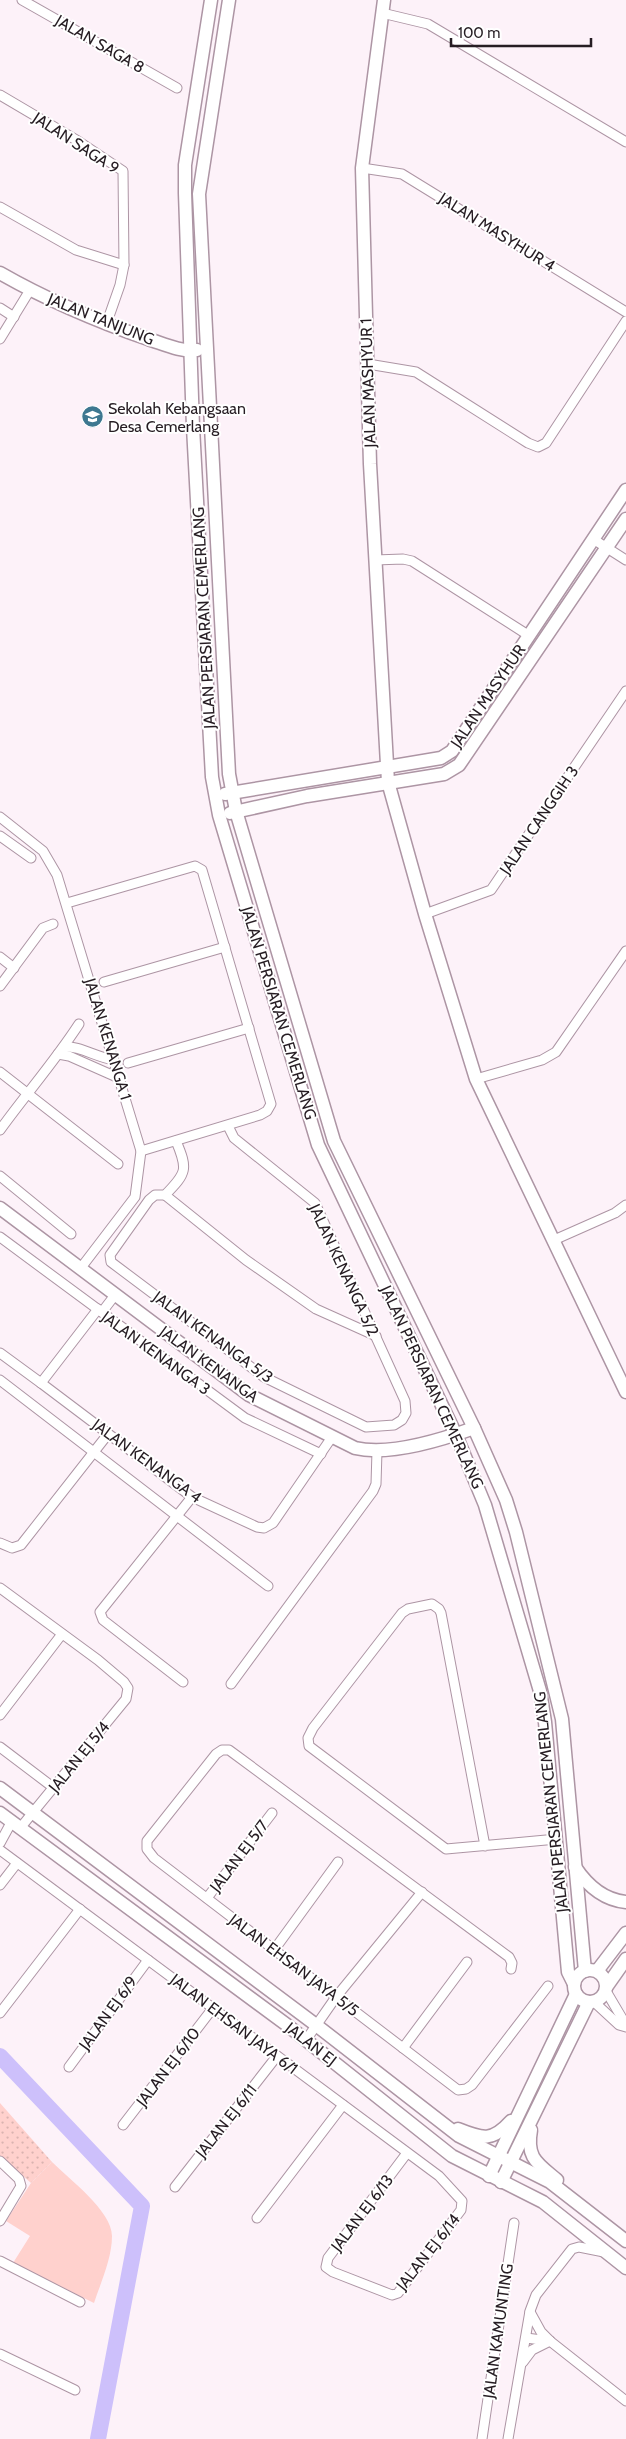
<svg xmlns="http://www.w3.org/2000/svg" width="626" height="2439" font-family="Cabin,sans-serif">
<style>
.park{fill:url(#park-dots)}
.garden{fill:#ffd1cd}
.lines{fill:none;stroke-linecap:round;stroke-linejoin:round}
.river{stroke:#cdc0fb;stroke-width:16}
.street-casing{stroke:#ad95a4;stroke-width:11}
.secondary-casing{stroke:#ad95a4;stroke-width:15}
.street{stroke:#fff;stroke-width:9}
.secondary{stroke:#fff;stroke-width:12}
.labels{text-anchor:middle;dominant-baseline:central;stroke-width:4;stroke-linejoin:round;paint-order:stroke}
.street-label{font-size:16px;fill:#261d23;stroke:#fff}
.poi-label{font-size:16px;fill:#261d23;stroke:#fff;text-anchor:start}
</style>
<defs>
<pattern id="park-dots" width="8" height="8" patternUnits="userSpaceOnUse" patternTransform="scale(1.25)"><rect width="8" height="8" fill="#ffd1cd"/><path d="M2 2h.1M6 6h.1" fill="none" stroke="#dab3b0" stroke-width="1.8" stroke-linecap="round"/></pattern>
</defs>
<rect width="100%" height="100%" fill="#fdf2f9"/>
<polygon class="park" points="0,2103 52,2162 31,2183 0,2156"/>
<path class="garden" d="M52 2162C69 2179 112 2211 112 2236 112 2258 101 2282 94 2303L13 2263 30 2236 6 2221 31 2183Z"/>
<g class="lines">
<polyline class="river" points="0,2056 142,2206 98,2439"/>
<defs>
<g id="street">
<polyline points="22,0 177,88"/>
<polyline points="382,13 428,24 626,142"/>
<polyline points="0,95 78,141 123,171 124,265 120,285 106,325"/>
<polyline points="362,168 402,174 626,312"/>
<polyline points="0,207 76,250 124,265"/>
<polyline points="0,308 14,317"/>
<polyline points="0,339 30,290"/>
<polyline points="368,364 416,372 528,443 538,447 546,443 626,321"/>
<polyline points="593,539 626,560"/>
<polyline points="375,560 403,559 412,561 528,635"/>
<polyline points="0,817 43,851 57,875 141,1151 135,1197 80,1269"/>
<polyline points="0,836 31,858"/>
<polyline points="67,903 195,866 202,870 271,1104 267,1111 260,1115 141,1151"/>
<polyline points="425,914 491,890 626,691"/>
<polyline points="0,957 14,968"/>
<polyline points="104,982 225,947"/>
<polyline points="0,986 43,928 53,924"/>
<path d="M64 1047C78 1045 98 1058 114 1060"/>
<polyline points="58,1054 69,1056 121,1079"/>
<polyline points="128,1063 249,1028"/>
<polyline points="0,1072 118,1164"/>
<polyline points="476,1079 542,1060 556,1052 626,951"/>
<path d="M0 1130C26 1094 55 1061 79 1024"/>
<path d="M176 1141C188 1169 187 1173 165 1195H155L149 1200 110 1255 111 1262 264 1377 366 1427 394 1425 402 1420 406 1413 405 1401 315 1203 234 1138 228 1126"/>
<polyline points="0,1176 71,1234"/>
<polyline points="165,1195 246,1260 316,1309 376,1336"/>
<polyline points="0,1237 245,1418 321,1454"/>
<polyline points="554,1240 615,1213 626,1205"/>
<polyline points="98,1309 41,1383 192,1497 257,1527 264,1528 273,1523 332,1437"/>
<polyline points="102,1312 115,1295"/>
<polyline points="0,1353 41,1383"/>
<polyline points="0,1380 268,1586"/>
<polyline points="0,1543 12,1548 21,1545 108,1434"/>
<polyline points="0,1588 98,1660 124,1682 128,1688 126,1699 21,1827"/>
<polyline points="183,1682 103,1620 100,1612 192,1497"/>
<polyline points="231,1684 373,1491 376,1484 377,1451"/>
<polyline points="0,1715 62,1634"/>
<polyline points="0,1747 54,1788"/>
<polyline points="0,1843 12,1821"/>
<polyline points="485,1846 441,1613 439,1609 432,1604 408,1609 402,1613 313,1728 308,1738 309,1746 446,1849 557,1839"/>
<polyline points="0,1850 439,2176 462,2201 461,2210 398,2293 392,2295 333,2272 326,2267 328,2258 407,2153"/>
<polyline points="0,1885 17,1863"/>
<polyline points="207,1898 272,1813"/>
<polyline points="274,1950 338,1862"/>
<polyline points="511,1969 512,1963 509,1957 229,1750 222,1750 216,1754 147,1841 147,1849 154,1858 458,2090 466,2089 472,2085 548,1986"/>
<polyline points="606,1991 626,2025"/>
<polyline points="593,2001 619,2025 626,2027"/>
<polyline points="0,2013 80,1909"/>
<polyline points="306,2040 336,1997 422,1892"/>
<polyline points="403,2048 467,1962"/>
<polyline points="69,2067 148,1960"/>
<polyline points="123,2125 213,2008"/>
<polyline points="0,2161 19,2179 21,2186 0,2221"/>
<polyline points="175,2187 277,2056"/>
<polyline points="257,2218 343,2105"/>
<polyline points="0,2261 80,2302"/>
<polyline points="530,2312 541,2332 550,2341 626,2401"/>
<polyline points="526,2338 550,2341"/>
<polyline points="0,2354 75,2390"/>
<polyline points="523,2362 532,2350 550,2341"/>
<polyline points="482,2439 514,2223"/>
<polyline points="508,2439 530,2311 536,2295 572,2249 579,2247 604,2252"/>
</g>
<g id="secondary">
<polyline points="211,0 185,165 185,193 193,427 212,777 219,815 318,1145 456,1435 485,1505 540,1691 545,1722 568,1972 574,1984"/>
<polyline points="229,0 199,194 229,774 236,811 334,1141 474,1428 506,1500 516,1532 562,1719 585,1971"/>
<polyline points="384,0 362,168 370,464 388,782 425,914 476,1079 626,1392"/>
<path d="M0 273C47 300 97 321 148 339 164 344 180 352 197 350"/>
<polyline points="225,794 441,758 452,751 626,490"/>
<polyline points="230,813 307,796 444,774 459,765 626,519"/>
<path d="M0 1208 249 1395 355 1448C389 1456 441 1440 474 1428"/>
<polyline points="0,1788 316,2025 459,2136 550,2182 626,2241"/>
<polyline points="0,1813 287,2025 452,2156 543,2202 626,2268"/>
<path d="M575 1867C587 1885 604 1900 626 1902"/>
<circle cx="590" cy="1986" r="16"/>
<polyline points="597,1971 626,1933"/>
<polyline points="607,1986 626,1959"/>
<path d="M458 2129C483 2139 492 2142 511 2121"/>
<path d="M531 2130C526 2158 537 2163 557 2180"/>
<polyline points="489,2176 576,1994"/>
<polyline points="501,2182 589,2002"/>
</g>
</defs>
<use href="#street" class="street-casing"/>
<use href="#secondary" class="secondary-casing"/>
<use href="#street" class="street"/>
<use href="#secondary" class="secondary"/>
</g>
<defs>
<symbol id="school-disc" viewBox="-11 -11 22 22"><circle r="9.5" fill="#3d7790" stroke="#fff"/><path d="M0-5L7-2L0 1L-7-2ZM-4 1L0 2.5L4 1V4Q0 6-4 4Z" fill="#fff"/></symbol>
</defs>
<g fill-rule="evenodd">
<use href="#school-disc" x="80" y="404" width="25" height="25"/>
</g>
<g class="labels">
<g class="street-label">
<text transform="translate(100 44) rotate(30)">JALAN SAGA 8</text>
<text transform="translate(76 143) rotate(33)">JALAN SAGA 9</text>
<text transform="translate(497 232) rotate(32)">JALAN MASYHUR 4</text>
<text transform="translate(101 319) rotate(22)">JALAN TANJUNG</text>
<text transform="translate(368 383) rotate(-92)">JALAN MASHYUR 1</text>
<text transform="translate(204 618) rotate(-93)">JALAN PERSIARAN CEMERLANG</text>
<text transform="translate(488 696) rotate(-56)">JALAN MASYHUR</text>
<text transform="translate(539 820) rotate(-56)">JALAN CANGGIH 3</text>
<text transform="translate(279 1013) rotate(73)">JALAN PERSIARAN CEMERLANG</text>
<text transform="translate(108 1039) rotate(73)">JALAN KENANGA 1</text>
<text transform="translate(344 1270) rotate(65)">JALAN KENANGA 5/2</text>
<text transform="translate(213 1337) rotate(36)">JALAN KENANGA 5/3</text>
<text transform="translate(156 1353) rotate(36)">JALAN KENANGA 3</text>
<text transform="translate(209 1364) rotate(36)">JALAN KENANGA</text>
<text transform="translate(432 1387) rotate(65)">JALAN PERSIARAN CEMERLANG</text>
<text transform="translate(147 1461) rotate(36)">JALAN KENANGA 4</text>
<text transform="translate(79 1757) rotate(-51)">JALAN EJ 5/4</text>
<text transform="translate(551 1802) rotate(-96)">JALAN PERSIARAN CEMERLANG</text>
<text transform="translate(239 1856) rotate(-53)">JALAN EJ 5/7</text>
<text transform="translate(294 1965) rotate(37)">JALAN EHSAN JAYA 5/5</text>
<text transform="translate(108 2013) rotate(-54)">JALAN EJ 6/9</text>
<text transform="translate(234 2024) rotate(37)">JALAN EHSAN JAYA 6/1</text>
<text transform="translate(311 2044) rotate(38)">JALAN EJ</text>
<text transform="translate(168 2067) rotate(-53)">JALAN EJ 6/10</text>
<text transform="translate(226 2121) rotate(-52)">JALAN EJ 6/11</text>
<text transform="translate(362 2213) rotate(-53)">JALAN EJ 6/13</text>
<text transform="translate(428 2252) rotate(-52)">JALAN EJ 6/14</text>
<text transform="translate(498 2331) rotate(-82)">JALAN KAMUNTING</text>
</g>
<g class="poi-label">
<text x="108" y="408">Sekolah Kebangsaan<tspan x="108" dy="18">Desa Cemerlang</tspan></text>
</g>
</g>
<path d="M451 38v8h140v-8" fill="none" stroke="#261d23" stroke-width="2.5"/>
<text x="458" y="38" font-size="15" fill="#261d23" stroke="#ffffff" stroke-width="4" paint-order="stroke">100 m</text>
</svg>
